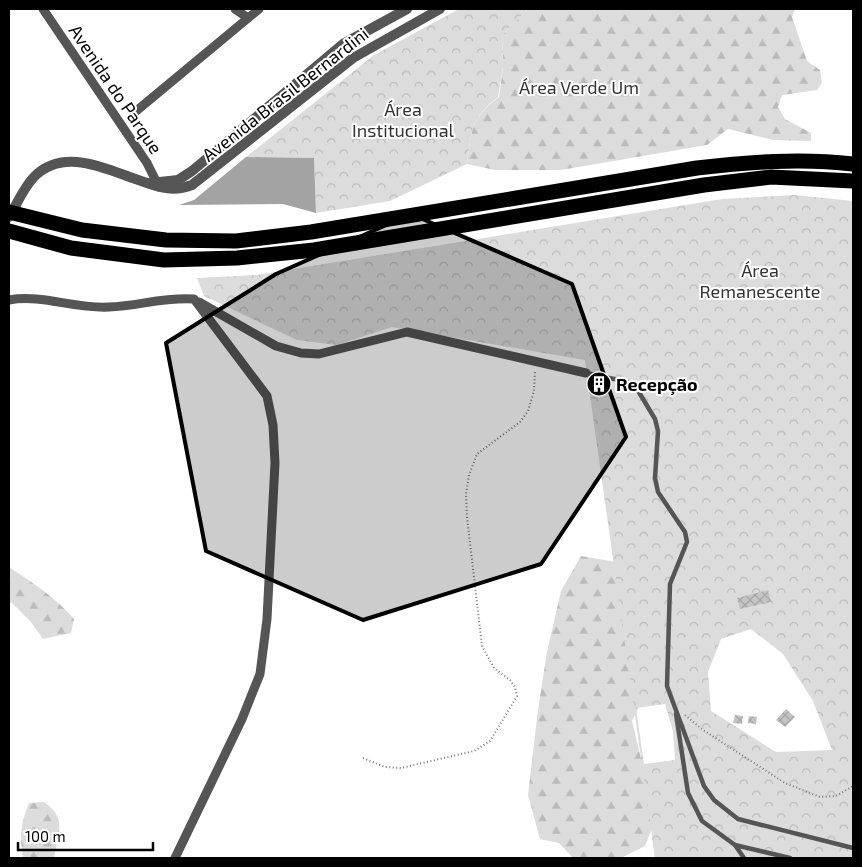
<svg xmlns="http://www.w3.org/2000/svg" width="862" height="867" font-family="'Exo 2',sans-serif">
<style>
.forest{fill:url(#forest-firs)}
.park{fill:url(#park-crowns);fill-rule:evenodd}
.water{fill:#a3a3a3}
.building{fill:url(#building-cross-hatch)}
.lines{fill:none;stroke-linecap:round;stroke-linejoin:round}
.path{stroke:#777;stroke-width:2;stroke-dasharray:1 2.5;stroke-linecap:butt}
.service{stroke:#555;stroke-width:4.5}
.minor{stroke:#555;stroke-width:9}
.tertiary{stroke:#555;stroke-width:10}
.motorway{stroke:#000;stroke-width:15}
.marked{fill:#000;fill-opacity:0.2;stroke:#000;stroke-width:4;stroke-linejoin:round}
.labels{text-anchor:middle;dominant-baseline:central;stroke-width:4;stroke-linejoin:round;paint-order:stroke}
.park-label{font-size:18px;fill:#333;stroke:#fff}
.street-label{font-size:18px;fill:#000;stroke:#fff}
.poi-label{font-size:18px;font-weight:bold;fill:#000;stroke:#fff;text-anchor:start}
</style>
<defs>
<pattern id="forest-firs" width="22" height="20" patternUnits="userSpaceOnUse" patternTransform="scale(1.25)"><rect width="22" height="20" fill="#dcdcdc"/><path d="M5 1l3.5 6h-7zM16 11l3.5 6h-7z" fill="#bbb"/></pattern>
<pattern id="park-crowns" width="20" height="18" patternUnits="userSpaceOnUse" patternTransform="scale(1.25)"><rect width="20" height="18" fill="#dcdcdc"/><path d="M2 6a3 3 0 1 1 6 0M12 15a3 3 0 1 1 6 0" fill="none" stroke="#bbb"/></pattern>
<pattern id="building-cross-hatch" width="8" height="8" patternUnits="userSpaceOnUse" patternTransform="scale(1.25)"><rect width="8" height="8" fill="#c4c4c4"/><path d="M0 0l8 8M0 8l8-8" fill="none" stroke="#a7a7a7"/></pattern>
</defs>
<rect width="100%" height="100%" fill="#fff"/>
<g class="forest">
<path d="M528 9H795L792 17 807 61 820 70 822 83 817 90 782 95 778 107 785 119 811 133V141L773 140 728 129 707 145 561 170H495L467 164C472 130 470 119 499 97L503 67 502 35Z"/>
<polygon points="581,556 646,567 648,687 632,721 645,775 653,826 645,846 621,858 573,858 559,843 540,839 528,795 538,710 547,652 561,591"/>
<path d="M9 567C33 583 55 597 74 619L71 633 43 639 31 622 11 602 9 604Z"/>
<path d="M44 802C68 819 58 833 54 858H23C19 837 21 822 29 803Z"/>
</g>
<g class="park">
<path d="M459 9H528L502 35 503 67 498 97C470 119 472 130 467 164L390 201 316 213 314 158 246 157 374 55Z"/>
<path d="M795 195 853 201V858H655L585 360 392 327 337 345 297 340 204 296 197 278 257 275 722 199ZM751 629 783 654 813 701 832 750 776 752 711 711 708 672 721 639ZM665 704 673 731 675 760 644 764 636 708Z"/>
</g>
<polygon class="water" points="246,157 314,158 316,213 283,204 179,205 194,200"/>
<g class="building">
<polygon points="768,590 771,602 740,609 737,598"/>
<polygon points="786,709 795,717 785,727 776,720"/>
<polygon points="735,715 743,716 742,724 733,723"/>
<polygon points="749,716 757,717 756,724 748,723"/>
</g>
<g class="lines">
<g class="path">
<polyline points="685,715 703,730 785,783 820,797 836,796 853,786"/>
<polyline points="363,758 385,767 401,768 474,751 490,741 517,696 515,687 510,680 494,668 482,646 467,517 466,494 469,475 477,454 520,422 528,411 534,391 535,371"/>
</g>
<g class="service">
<polyline points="586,373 628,382 637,389 655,419 658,431 655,478 658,492 685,532 687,542 670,584 667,686 704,786 714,800 738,819 853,848"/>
<polyline points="676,714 688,793 702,821 735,845 790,858"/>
<polyline points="735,845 744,858"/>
</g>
<g class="minor">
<polyline points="43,9 147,163 159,187"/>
<polyline points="235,9 248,18"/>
<polyline points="135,112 259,9"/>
<path d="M9 300C42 294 75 309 109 307 139 306 162 297 194 299L267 396 273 425 275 463 267 619 260 674 242 719 175 858"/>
<polyline points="199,302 276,346 301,353 319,354 407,332 586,373"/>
</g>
<g class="tertiary">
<polyline points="151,183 178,180 192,171 343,44 407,9"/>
<path d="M9 217C17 204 23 189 33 178 64 145 109 171 144 182 161 188 174 192 192 185L353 58 440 9"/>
</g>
<g class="motorway">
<path d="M9 212 82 230 166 240 236 241 311 232 697 168C749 162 800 158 853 164"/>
<polyline points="9,231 71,248 164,260 237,258 314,250 704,185 771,177 853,181"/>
</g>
</g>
<path class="marked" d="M411 214 572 284 626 437 541 564 363 620 206 551 166 343 276 274Z"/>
<defs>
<symbol id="building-disc" viewBox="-11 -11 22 22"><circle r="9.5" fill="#000" stroke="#fff"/><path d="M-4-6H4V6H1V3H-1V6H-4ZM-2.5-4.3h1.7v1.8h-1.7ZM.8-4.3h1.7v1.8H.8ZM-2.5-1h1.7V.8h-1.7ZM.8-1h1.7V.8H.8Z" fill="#fff"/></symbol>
</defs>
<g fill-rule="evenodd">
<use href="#building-disc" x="585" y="370" width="28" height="28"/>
</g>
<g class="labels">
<g class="park-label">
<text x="579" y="87">Área Verde Um</text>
<text x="403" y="109">Área<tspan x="403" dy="21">Institucional</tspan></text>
<text x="760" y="270">Área<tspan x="760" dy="21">Remanescente</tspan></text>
</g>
<g class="street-label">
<text transform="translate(116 89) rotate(56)">Avenida do Parque</text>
<text transform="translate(285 94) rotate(-38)">Avenida Brasil Bernardini</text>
</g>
<g class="poi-label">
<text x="616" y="384">Recepção</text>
</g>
</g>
<rect width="862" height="867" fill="none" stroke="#000000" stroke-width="20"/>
<path d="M18 842v8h135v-8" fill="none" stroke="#000000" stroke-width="2.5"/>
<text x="25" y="842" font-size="15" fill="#000000" stroke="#ffffff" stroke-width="4" paint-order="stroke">100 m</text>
</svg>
